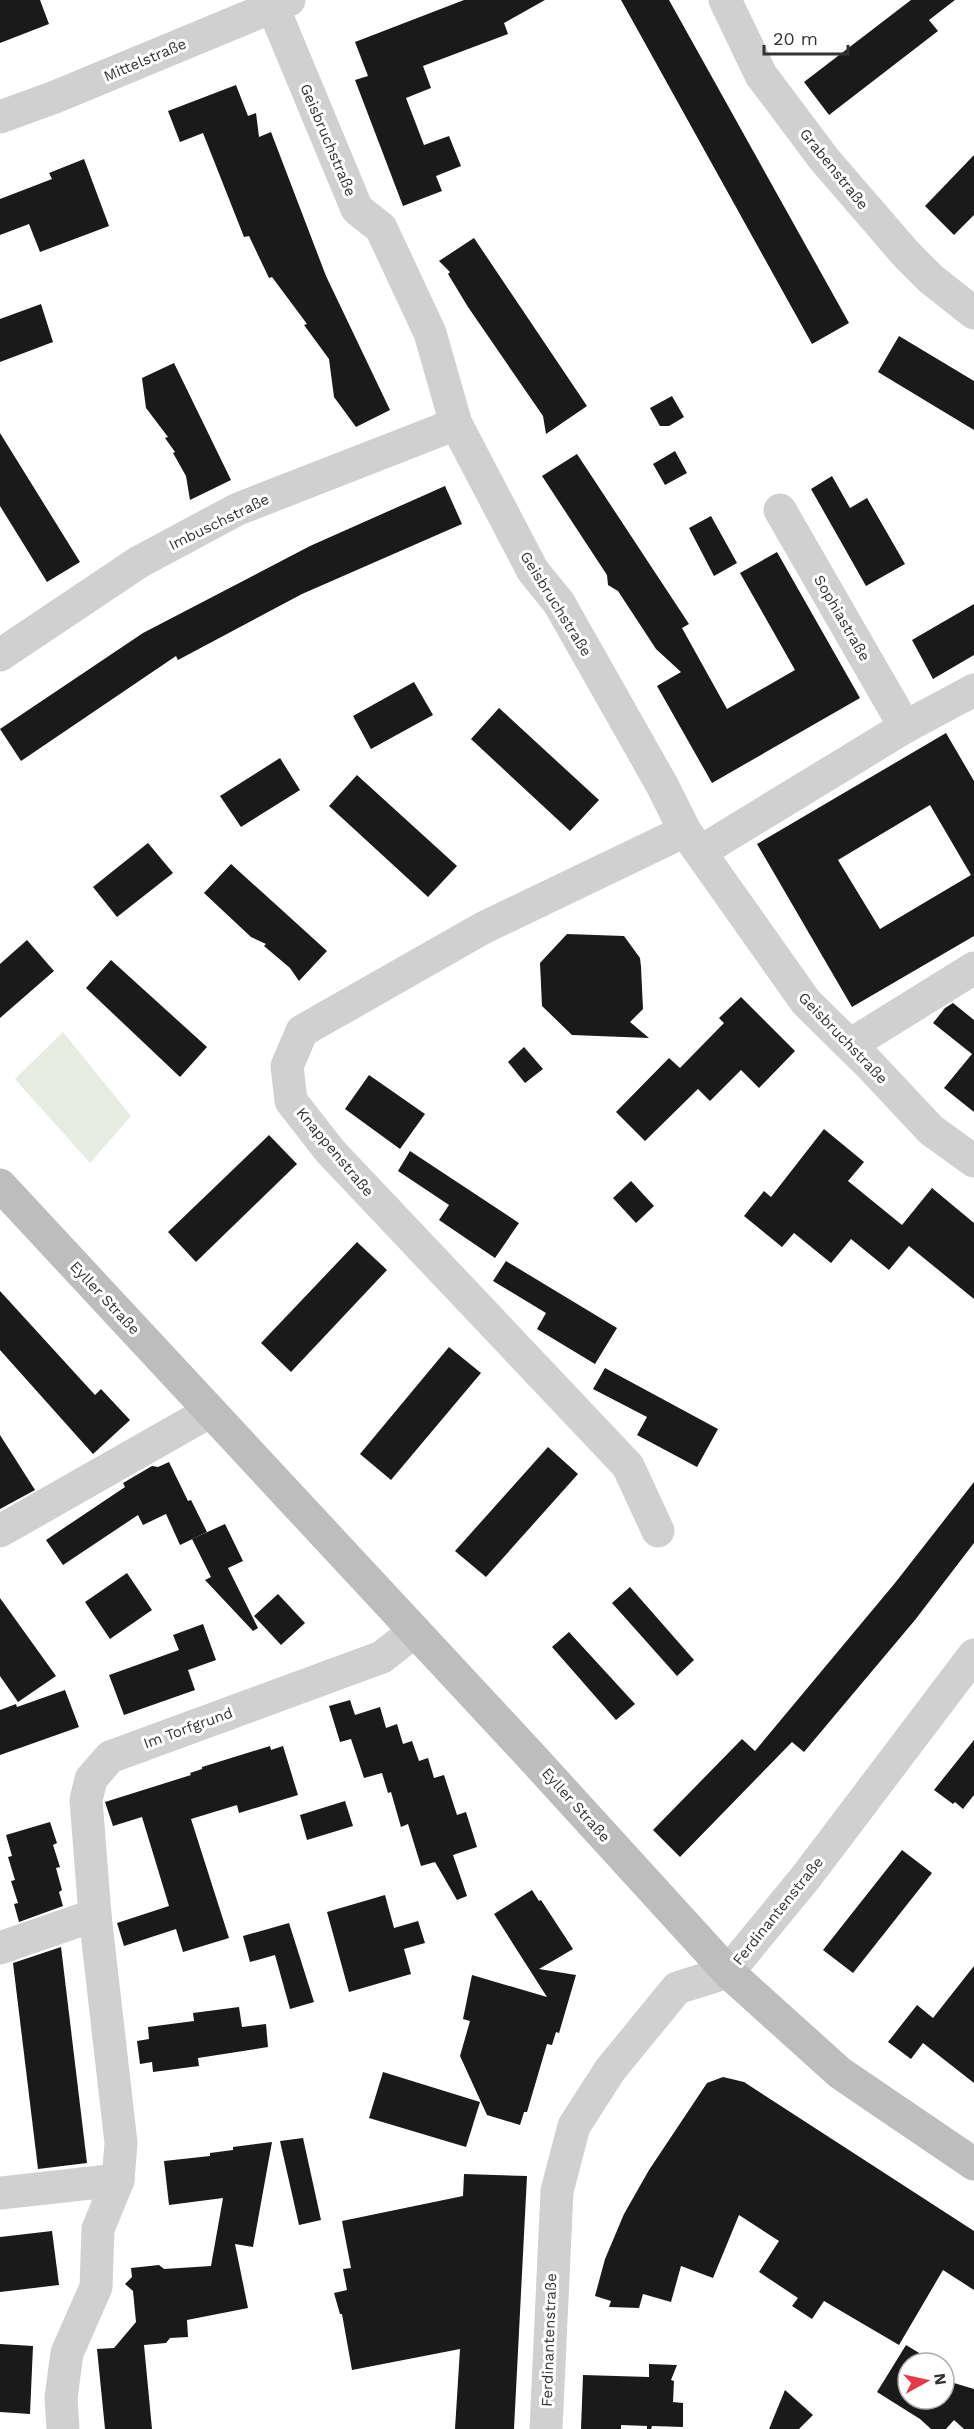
<svg xmlns="http://www.w3.org/2000/svg" width="974" height="2429" font-family="'Work Sans',sans-serif">
<style>
.green{fill:#e6ecdf}
.building{fill:#1a1a1a;fill-rule:evenodd}
.lines{fill:none;stroke-linecap:round;stroke-linejoin:round}
.minor{stroke:#d0d0d0;stroke-width:33}
.tertiary{stroke:#d0d0d0;stroke-width:33}
.secondary{stroke:#bdbdbd;stroke-width:33}
.labels{text-anchor:middle;dominant-baseline:central;stroke-width:6;stroke-linejoin:round;paint-order:stroke}
.street-label{font-size:15px;fill:#333;stroke:#fff}
</style>
<rect width="100%" height="100%" fill="#fff"/>
<polygon class="green" points="63,1032 131,1116 90,1163 15,1079"/>
<g class="building">
<polygon points="0,0 40,0 49,24 0,43"/>
<polygon points="464,0 545,0 504,23 508,34 423,66 431,88 406,98 424,145 449,136 461,166 436,176 442,191 403,206 355,80 368,76 355,42"/>
<polygon points="621,0 669,0 849,323 812,344"/>
<polygon points="911,0 955,0 929,20 938,31 829,115 804,82"/>
<polygon points="236,85 248,116 256,113 259,137 271,132 326,276 390,410 356,427 334,397 329,359 304,325 307,324 272,277 269,278 249,236 244,237 203,133 180,142 168,111"/>
<polygon points="974,155 974,215 954,235 925,206"/>
<polygon points="84,159 109,226 40,252 29,224 0,235 0,199 52,179 49,173"/>
<polygon points="474,238 587,406 546,434 543,416 468,307 448,274 450,272 439,261"/>
<polygon points="41,304 53,342 0,362 0,319"/>
<polygon points="899,336 974,381 974,430 878,372"/>
<polygon points="174,363 231,480 190,500 186,476 173,453 175,452 165,438 168,437 146,408 142,378"/>
<polygon points="672,396 684,417 669,426 660,426 650,408"/>
<polygon points="0,433 80,562 47,582 0,506"/>
<polygon points="675,451 687,473 665,485 653,464"/>
<polygon points="577,454 689,624 682,628 727,709 795,670 740,573 777,552 860,698 712,783 657,686 681,672 656,649 618,591 608,585 607,575 542,476"/>
<polygon points="832,476 850,508 867,498 905,564 866,586 811,489"/>
<polygon points="445,486 462,524 302,594 178,660 176,656 21,761 0,729 143,633 310,546"/>
<polygon points="711,516 737,563 714,576 689,528"/>
<polygon points="974,604 974,655 933,679 912,640"/>
<polygon points="414,682 433,715 371,749 353,716"/>
<polygon points="499,708 599,800 570,831 471,739"/>
<path d="M946 733 974 781V936L852 1007 757 844ZM930 805 971 875 880 929 838 860Z"/>
<polygon points="280,758 300,790 241,827 220,796"/>
<polygon points="357,775 457,866 428,897 329,806"/>
<polygon points="148,843 173,873 117,917 93,887"/>
<polygon points="231,864 327,951 299,981 290,968 264,946 266,944 251,937 204,893"/>
<polygon points="567,934 624,936 640,958 641,967 643,1009 630,1022 649,1038 572,1035 542,1006 540,963"/>
<polygon points="27,940 54,971 0,1018 0,964"/>
<polygon points="111,960 207,1047 180,1077 86,988"/>
<polygon points="741,997 795,1051 759,1088 741,1070 710,1101 698,1089 645,1141 616,1112 669,1058 680,1068 724,1023 719,1018"/>
<polygon points="953,1003 974,1020 974,1112 944,1088 972,1054 933,1023 945,1008"/>
<polygon points="524,1047 543,1069 525,1083 508,1062"/>
<polygon points="369,1075 425,1114 400,1149 345,1109"/>
<polygon points="824,1129 864,1162 848,1181 902,1225 932,1188 974,1223 974,1299 909,1246 889,1270 851,1239 831,1263 794,1233 782,1247 744,1216 764,1191 771,1197"/>
<polygon points="269,1135 297,1164 196,1262 168,1232"/>
<polygon points="410,1151 519,1223 495,1258 439,1220 449,1205 398,1171"/>
<polygon points="631,1181 654,1206 636,1223 613,1198"/>
<polygon points="357,1242 387,1270 291,1372 261,1343"/>
<polygon points="506,1261 617,1328 595,1364 537,1329 546,1313 493,1281"/>
<polygon points="0,1291 95,1395 101,1389 130,1420 93,1454 0,1350"/>
<polygon points="449,1347 481,1373 391,1480 360,1454"/>
<polygon points="605,1368 718,1429 697,1467 637,1435 647,1417 593,1389"/>
<polygon points="0,1435 35,1490 0,1509"/>
<polygon points="548,1447 578,1474 486,1577 455,1551"/>
<polygon points="169,1462 188,1501 191,1500 207,1532 180,1545 166,1514 143,1525 138,1515 63,1565 46,1540 125,1487 123,1483 152,1466 158,1467"/>
<polygon points="974,1482 974,1543 915,1620 804,1752 792,1742 680,1857 653,1830 742,1739 755,1751 895,1583"/>
<polygon points="225,1524 243,1561 228,1568 258,1628 253,1631 205,1580 211,1577 192,1539"/>
<polygon points="127,1573 152,1610 110,1639 85,1602"/>
<polygon points="630,1587 694,1660 677,1676 612,1603"/>
<polygon points="278,1594 305,1623 281,1645 254,1616"/>
<polygon points="0,1598 56,1676 18,1702 0,1676"/>
<polygon points="203,1624 216,1660 188,1670 195,1690 124,1715 109,1675 179,1650 173,1635"/>
<polygon points="569,1632 635,1704 616,1720 552,1647"/>
<polygon points="65,1690 79,1727 0,1755 0,1710 16,1704 17,1707"/>
<polygon points="350,1700 355,1715 380,1707 386,1728 397,1724 403,1744 412,1741 419,1761 428,1758 434,1778 444,1775 457,1815 466,1812 477,1847 453,1855 467,1896 457,1900 435,1862 421,1866 408,1824 401,1827 391,1792 388,1793 382,1773 364,1778 351,1739 340,1742 329,1706"/>
<polygon points="974,1740 974,1795 963,1809 955,1802 953,1804 934,1790"/>
<polygon points="270,1746 271,1750 283,1746 298,1795 239,1813 237,1805 191,1819 229,1938 183,1952 176,1929 124,1946 117,1923 169,1906 142,1817 113,1826 105,1802 191,1775 190,1773 202,1769 202,1767"/>
<polygon points="345,1801 353,1826 307,1840 300,1815"/>
<polygon points="50,1822 57,1843 53,1845 60,1867 56,1868 62,1890 59,1892 63,1906 19,1922 14,1904 18,1903 11,1881 15,1880 8,1857 12,1856 6,1835"/>
<polygon points="902,1850 932,1873 853,1973 823,1950"/>
<polygon points="532,1890 539,1901 541,1900 573,1949 539,1969 576,1975 559,2033 556,2032 552,2045 547,2044 527,2112 524,2112 520,2125 487,2115 460,2056 470,2021 463,2019 472,1975 547,1997 494,1914"/>
<polygon points="385,1895 394,1928 418,1921 425,1943 404,1949 411,1974 349,1992 327,1912"/>
<polygon points="289,1923 314,2002 290,2009 275,1955 250,1962 243,1936"/>
<polygon points="61,1947 87,2163 38,2169 13,1963"/>
<polygon points="974,1966 974,2083 923,2043 911,2059 888,2042 917,2005 933,2018"/>
<polygon points="239,2007 242,2027 266,2024 268,2047 198,2058 199,2066 153,2072 152,2062 140,2064 137,2041 149,2039 148,2027 194,2021 193,2013"/>
<polygon points="383,2072 480,2102 466,2147 369,2118"/>
<polygon points="723,2077 744,2082 974,2231 974,2290 943,2270 899,2345 824,2301 812,2319 792,2306 798,2298 759,2272 779,2241 739,2215 713,2278 681,2266 671,2302 643,2294 639,2308 609,2307 611,2301 595,2296 605,2259 624,2214 649,2170 707,2083"/>
<polygon points="303,2138 321,2220 299,2225 280,2141"/>
<polygon points="272,2142 253,2247 235,2244 248,2308 187,2320 188,2337 170,2338 166,2343 144,2345 152,2429 105,2429 97,2349 114,2348 136,2322 133,2291 125,2284 132,2277 131,2268 159,2265 164,2269 211,2266 223,2198 169,2205 164,2161 210,2156 210,2153 233,2150 233,2147"/>
<polygon points="464,2174 527,2176 514,2429 455,2429 460,2349 352,2370 342,2314 340,2314 334,2293 347,2290 343,2269 351,2268 342,2221 463,2196"/>
<polygon points="52,2231 59,2285 0,2292 0,2237"/>
<polygon points="0,2344 33,2346 30,2414 0,2412"/>
<polygon points="906,2345 934,2362 908,2363 908,2399 944,2399 944,2380 974,2389 974,2429 964,2429 954,2420 946,2429 931,2429 920,2419 877,2392"/>
<polygon points="649,2364 677,2365 671,2380 674,2381 673,2402 683,2403 683,2427 652,2426 651,2429 647,2429 647,2426 621,2425 621,2429 581,2429 583,2375 649,2377"/>
<polygon points="785,2390 813,2415 799,2429 769,2429"/>
</g>
<g class="lines">
<g class="minor">
<polyline points="270,0 357,209 381,228 430,333 456,424 533,571 559,603 662,785 685,831 806,1002 870,1065 931,1130 974,1161"/>
<polyline points="725,0 761,75 824,159 906,254 931,279 974,313"/>
<polyline points="0,117 55,97 289,0"/>
<polyline points="780,510 905,727"/>
<polyline points="0,655 139,562 238,509 456,424"/>
<polyline points="700,852 905,727 974,690"/>
<polyline points="850,1045 974,968"/>
<polyline points="0,1531 209,1412"/>
<polyline points="658,1531 628,1466 330,1151 291,1101 287,1066 302,1031 483,928 685,831"/>
<polyline points="0,1948 95,1915"/>
<polyline points="0,2193 118,2180"/>
<polyline points="63,2429 61,2398 67,2353 96,2287 98,2229 118,2180 121,2143 95,1915 86,1800 91,1779 110,1757 382,1657 415,1631"/>
<polyline points="546,2429 557,2191 574,2126 610,2070 677,1988 728,1972"/>
</g>
<polyline class="tertiary" points="728,1972 806,1877 974,1655"/>
<polyline class="secondary" points="0,1185 530,1755 728,1972 840,2073 974,2164"/>
</g>
<g class="labels">
<g class="street-label">
<text transform="translate(145 60) rotate(-23)">Mittelstraße</text>
<text transform="translate(328 140) rotate(67)">Geisbruchstraße</text>
<text transform="translate(834 169) rotate(51)">Grabenstraße</text>
<text transform="translate(219 522) rotate(-26)">Imbuschstraße</text>
<text transform="translate(556 604) rotate(58)">Geisbruchstraße</text>
<text transform="translate(842 618) rotate(60)">Sophiastraße</text>
<text transform="translate(843 1038) rotate(46)">Geisbruchstraße</text>
<text transform="translate(335 1152) rotate(50)">Knappenstraße</text>
<text transform="translate(105 1298) rotate(47)">Eyller Straße</text>
<text transform="translate(188 1728) rotate(-20)">Im Torfgrund</text>
<text transform="translate(576 1805) rotate(48)">Eyller Straße</text>
<text transform="translate(778 1911) rotate(-51)">Ferdinantenstraße</text>
<text transform="translate(549 2340) rotate(-88)">Ferdinantenstraße</text>
</g>
</g>
<g transform="translate(926 2381) rotate(82)"><circle r="28" fill="#ffffff" stroke="#adadad" stroke-width="1.5"/>
<path d="M0-4.5L10 22L0 15L-10 22Z" fill="#e63946"/>
<text y="-9" font-size="16" font-weight="bold" text-anchor="middle" fill="#333333">N</text>
</g>
<path d="M764 45v9h84v-9" fill="none" stroke="#333333" stroke-width="3"/>
<text x="773" y="45" font-size="18" fill="#333333" stroke="#ffffff" stroke-width="4.5" paint-order="stroke">20 m</text>
</svg>
